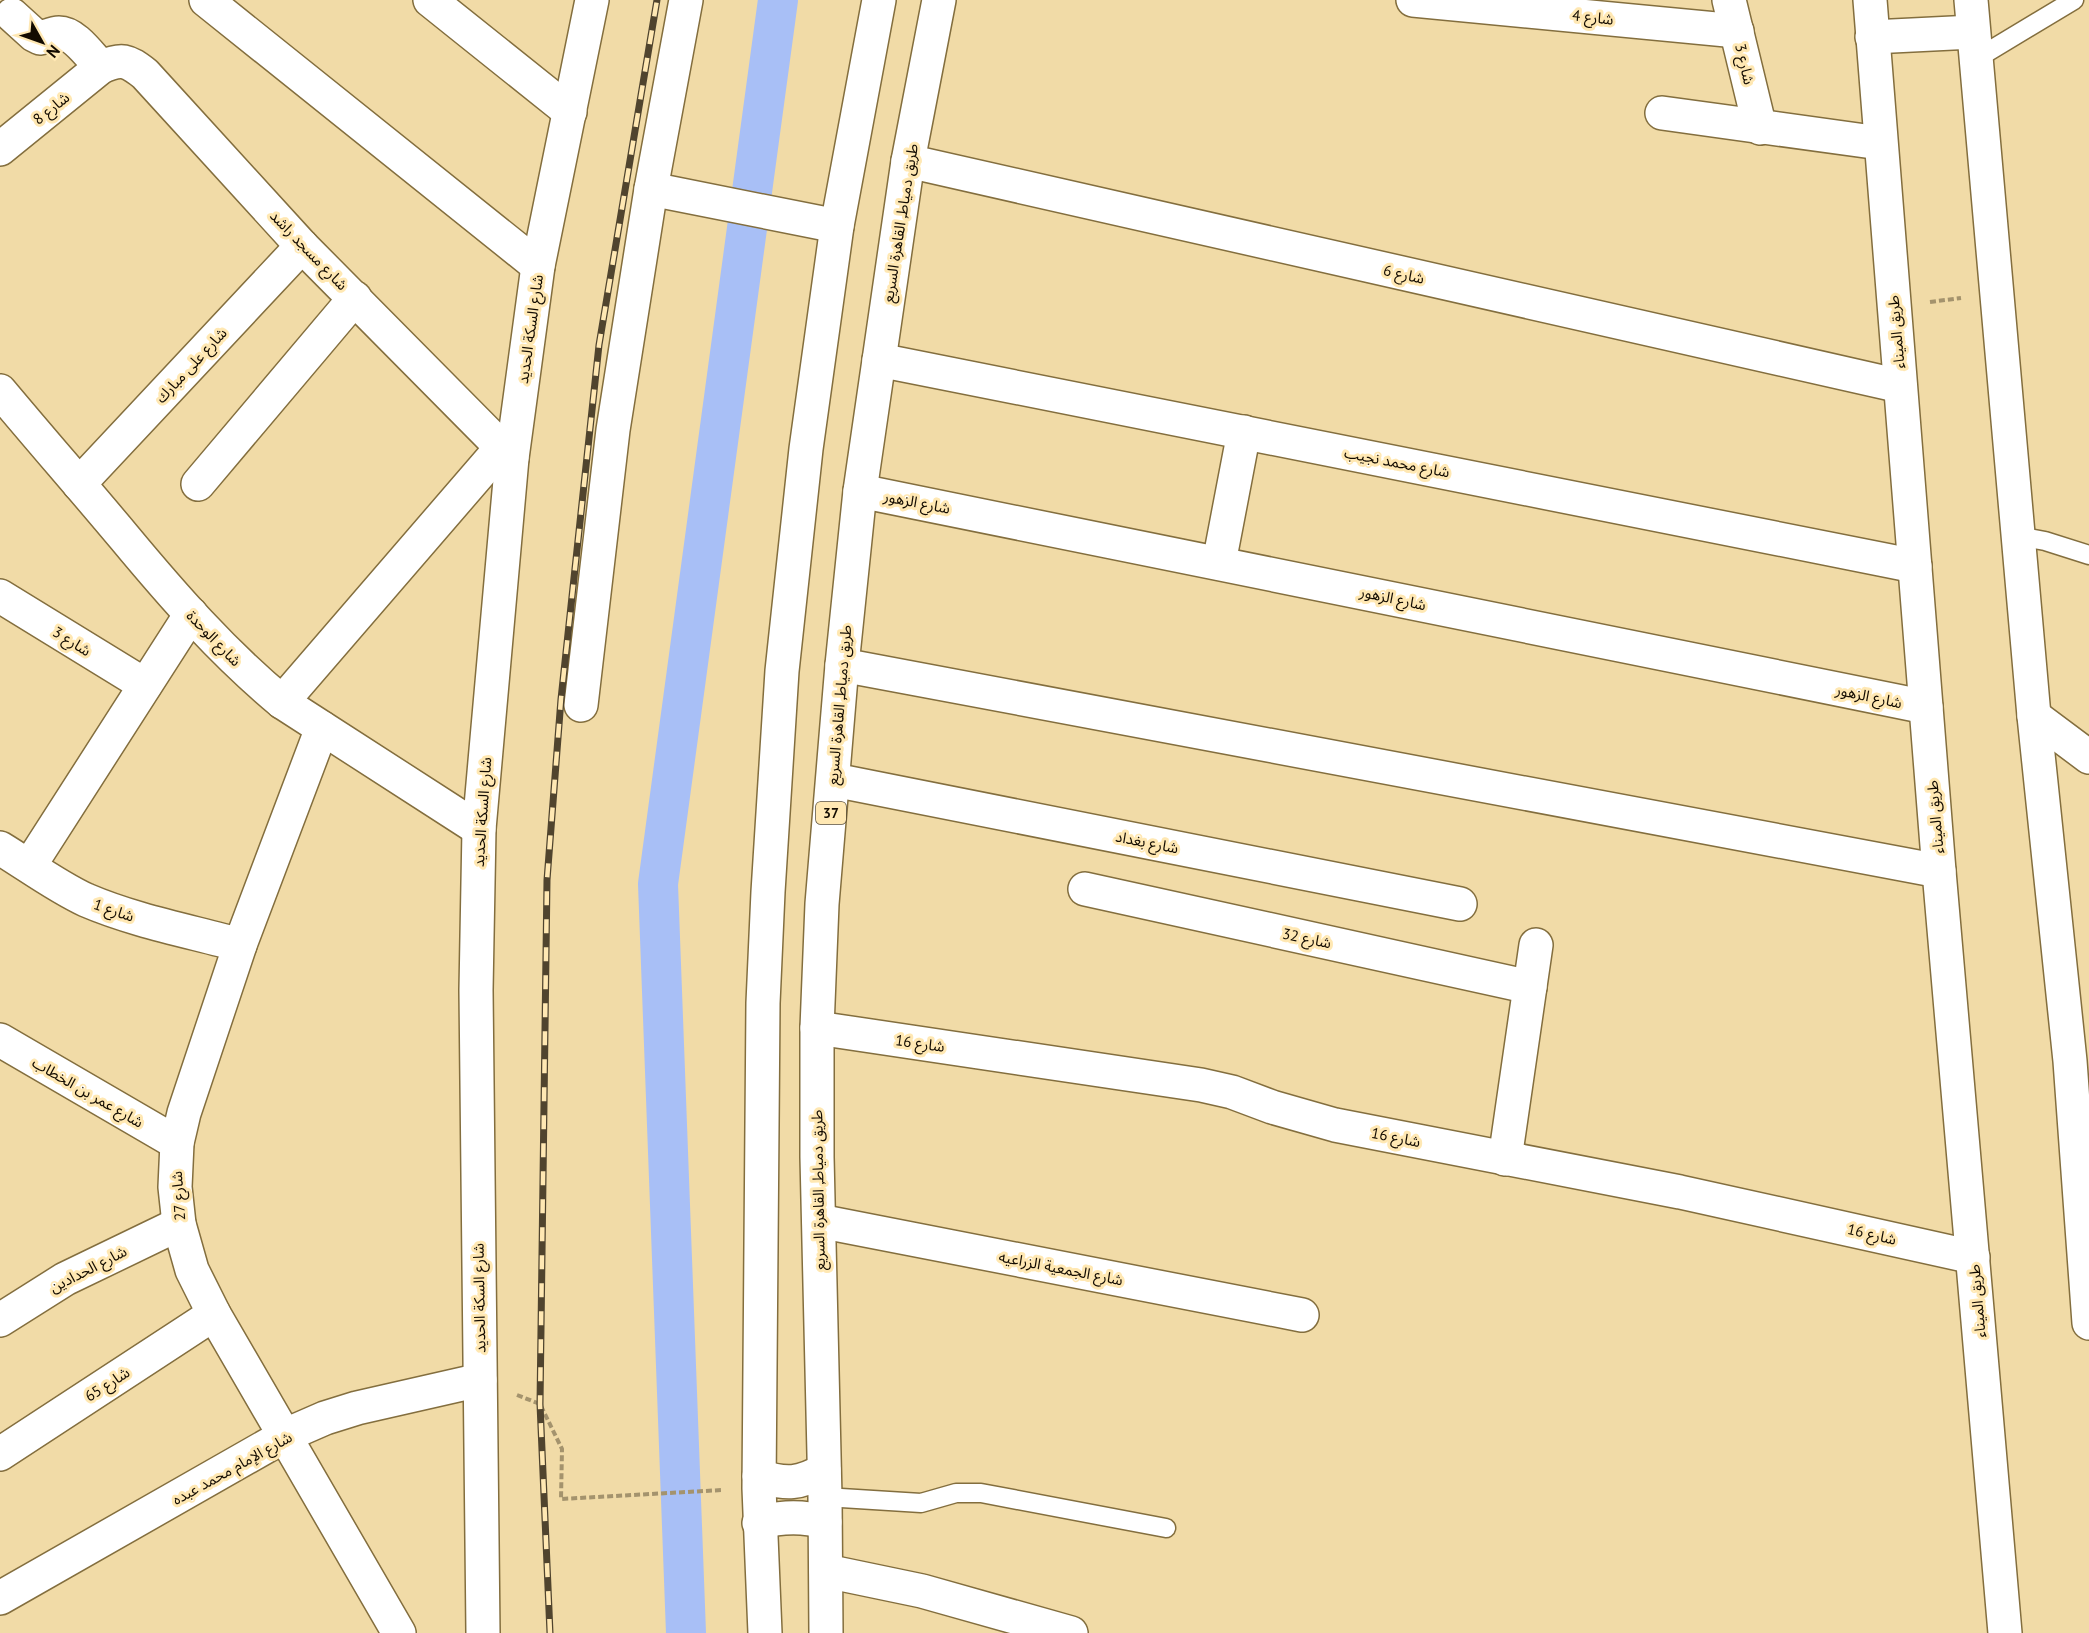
<svg xmlns="http://www.w3.org/2000/svg" width="2089" height="1633" font-family="'PT Sans','Noto Sans Arabic',sans-serif">
<style>
.lines{fill:none;stroke-linecap:round;stroke-linejoin:round}
.canal{stroke:#a8bff6;stroke-width:40}
.service-casing{stroke:#836e3e;stroke-width:21}
.minor-casing{stroke:#836e3e;stroke-width:36}
.trunk-casing{stroke:#836e3e;stroke-width:36}
.path{stroke:#a4936d;stroke-width:4;stroke-dasharray:6 3;stroke-linecap:butt}
.service{stroke:#fff;stroke-width:18}
.minor{stroke:#fff;stroke-width:33}
.trunk{stroke:#fff;stroke-width:33}
.rail-casing{stroke:#50442e;stroke-width:7}
.rail{stroke:#ffe8b3;stroke-width:4.5;stroke-dasharray:14;stroke-linecap:butt}
.labels{text-anchor:middle;dominant-baseline:central;stroke-width:6;stroke-linejoin:round;paint-order:stroke}
.shield{fill:#ffe8b3;stroke:#5a4d36;stroke-width:1.5}
.shield-label{font-size:14px;font-weight:bold;fill:#130b00}
.street-label{font-size:15px;fill:#130b00;stroke:#ffe8b3}
</style>
<rect width="100%" height="100%" fill="#f1dba7"/>
<g class="lines">
<polyline class="canal" points="686,1633 658,884 778,0"/>
<defs>
<g id="service">
<polyline points="1976,59 2074,0"/>
<polyline points="2018,536 2045,541 2089,555"/>
<polyline points="825,1497 921,1503 956,1493 981,1493 1166,1528"/>
</g>
<g id="minor">
<polyline points="206,0 538,266"/>
<polyline points="430,0 570,112"/>
<polyline points="1413,0 1737,31"/>
<polyline points="1729,0 1760,128"/>
<path d="M12 15 34 35 40 38C46 37 52 33 59 33 75 33 90 56 101 67"/>
<polyline points="1662,113 1880,143"/>
<path d="M0 149 101 67C122 58 127 60 145 74L302 246 512 458"/>
<polyline points="908,161 1900,386"/>
<polyline points="651,189 837,226"/>
<polyline points="879,360 1915,566"/>
<path d="M0 391C41 440 83 488 124 537 173 596 223 653 282 702L479 829"/>
<polyline points="79,484 302,246"/>
<polyline points="198,484 355,298"/>
<polyline points="860,491 1926,707"/>
<polyline points="1219,563 1244,432"/>
<polyline points="0,596 145,685"/>
<polyline points="842,665 1939,871"/>
<polyline points="282,702 502,447"/>
<polyline points="581,705 613,430 651,189 686,0"/>
<polyline points="2034,716 2089,757"/>
<polyline points="322,728 240,945 184,1113 177,1143 175,1187 179,1224 192,1270 214,1314 399,1633"/>
<polyline points="834,780 1460,904"/>
<path d="M0 848C28 865 56 886 86 900 135 921 189 931 240 945"/>
<polyline points="30,865 191,614"/>
<polyline points="1085,889 1530,987"/>
<polyline points="817,1028 1201,1085 1232,1092 1272,1107 1335,1125 1680,1192 1973,1257"/>
<polyline points="0,1040 177,1143"/>
<polyline points="1505,1159 1536,945"/>
<polyline points="819,1221 1302,1315"/>
<polyline points="0,1320 65,1279 179,1224"/>
<polyline points="0,1454 214,1314"/>
<polyline points="826,1571 922,1591 1071,1633"/>
<polyline points="0,1598 286,1435 325,1418 357,1408 480,1380"/>
<polyline points="483,1633 476,990 479,829 512,458 538,266 592,0"/>
</g>
<g id="trunk">
<polyline points="1870,0 1939,871 2005,1633"/>
<polyline points="1971,0 2034,716 2070,1061 2089,1323"/>
<polyline points="1872,37 1973,32"/>
<path d="M759 1476C786 1485 800 1484 824 1470"/>
<path d="M759 1523C782 1516 802 1516 825 1522"/>
<polyline points="765,1633 759,1488 763,1003 768,892 782,671 806,449 837,226 879,0"/>
<polyline points="826,1633 825,1497 817,1157 817,1028 822,904 842,665 860,491 908,161 939,0"/>
</g>
</defs>
<use href="#service" class="service-casing"/>
<use href="#minor" class="minor-casing"/>
<use href="#trunk" class="trunk-casing"/>
<g class="path">
<polyline points="1930,302 1961,298"/>
<polyline points="517,1395 540,1404 562,1449 561,1499 723,1490"/>
</g>
<use href="#service" class="service"/>
<use href="#minor" class="minor"/>
<use href="#trunk" class="trunk"/>
<defs>
<polyline id="rail" points="550,1633 540,1404 547,880 561,699 599,345 657,0"/>
</defs>
<use href="#rail" class="rail-casing"/>
<use href="#rail" class="rail"/>
</g>
<g class="labels">
<rect class="shield" x="816" y="802" width="30" height="22" rx="4.5"/>
<g class="shield-label">
<text x="831" y="813">37</text>
</g>
<g class="street-label">
<text transform="translate(1593 17) rotate(6)">شارع 4</text>
<text transform="translate(1745 64) rotate(77)">شارع 3</text>
<text transform="translate(51 108) rotate(-39)">شارع 8</text>
<text transform="translate(900 223) rotate(-81)">طريق دمياط, القاهرة السريع</text>
<text transform="translate(309 250) rotate(46)">شارع مسجد راشد</text>
<text transform="translate(1404 274) rotate(13)">شارع 6</text>
<text transform="translate(530 329) rotate(-82)">شارع السكة الحديد</text>
<text transform="translate(1896 332) rotate(-95)">طريق الميناء</text>
<text transform="translate(191 365) rotate(-47)">شارع على مبارك</text>
<text transform="translate(1397 462) rotate(11)">شارع محمد نجيب</text>
<text transform="translate(917 502) rotate(11)">شارع الزهور</text>
<text transform="translate(1393 598) rotate(12)">شارع الزهور</text>
<text transform="translate(214 638) rotate(46)">شارع الوحدة</text>
<text transform="translate(72 641) rotate(32)">شارع 3</text>
<text transform="translate(1869 696) rotate(12)">شارع الزهور</text>
<text transform="translate(839 705) rotate(-85)">طريق دمياط, القاهرة السريع</text>
<text transform="translate(482 812) rotate(-86)">شارع السكة الحديد</text>
<text transform="translate(1935 817) rotate(-95)">طريق الميناء</text>
<text transform="translate(1147 842) rotate(11)">شارع بغداد</text>
<text transform="translate(114 910) rotate(19)">شارع 1</text>
<text transform="translate(1307 938) rotate(12)">شارع 32</text>
<text transform="translate(920 1043) rotate(8)">شارع 16</text>
<text transform="translate(88 1092) rotate(30)">شارع عمر بن الخطاب</text>
<text transform="translate(1396 1137) rotate(11)">شارع 16</text>
<text transform="translate(818 1190) rotate(-91)">طريق دمياط, القاهرة السريع</text>
<text transform="translate(178 1196) rotate(-94)">شارع 27</text>
<text transform="translate(1872 1234) rotate(13)">شارع 16</text>
<text transform="translate(1061 1268) rotate(11)">شارع الجمعية الزراعيه</text>
<text transform="translate(88 1269) rotate(-27)">شارع الحدادين</text>
<text transform="translate(479 1298) rotate(-91)">شارع السكة الحديد</text>
<text transform="translate(1977 1301) rotate(-95)">طريق الميناء</text>
<text transform="translate(107 1384) rotate(-33)">شارع 65</text>
<text transform="translate(232 1468) rotate(-29)">شارع الإمام محمد عبده</text>
</g>
</g>
<g transform="translate(42 42) rotate(130)" stroke="#ffe8b3" stroke-width="4.5" paint-order="stroke">
<path d="M0-4.5L10 22L0 15L-10 22Z" fill="#130b00"/>
<text y="-9" font-size="16" font-weight="bold" text-anchor="middle" fill="#130b00">N</text>
</g>
</svg>
